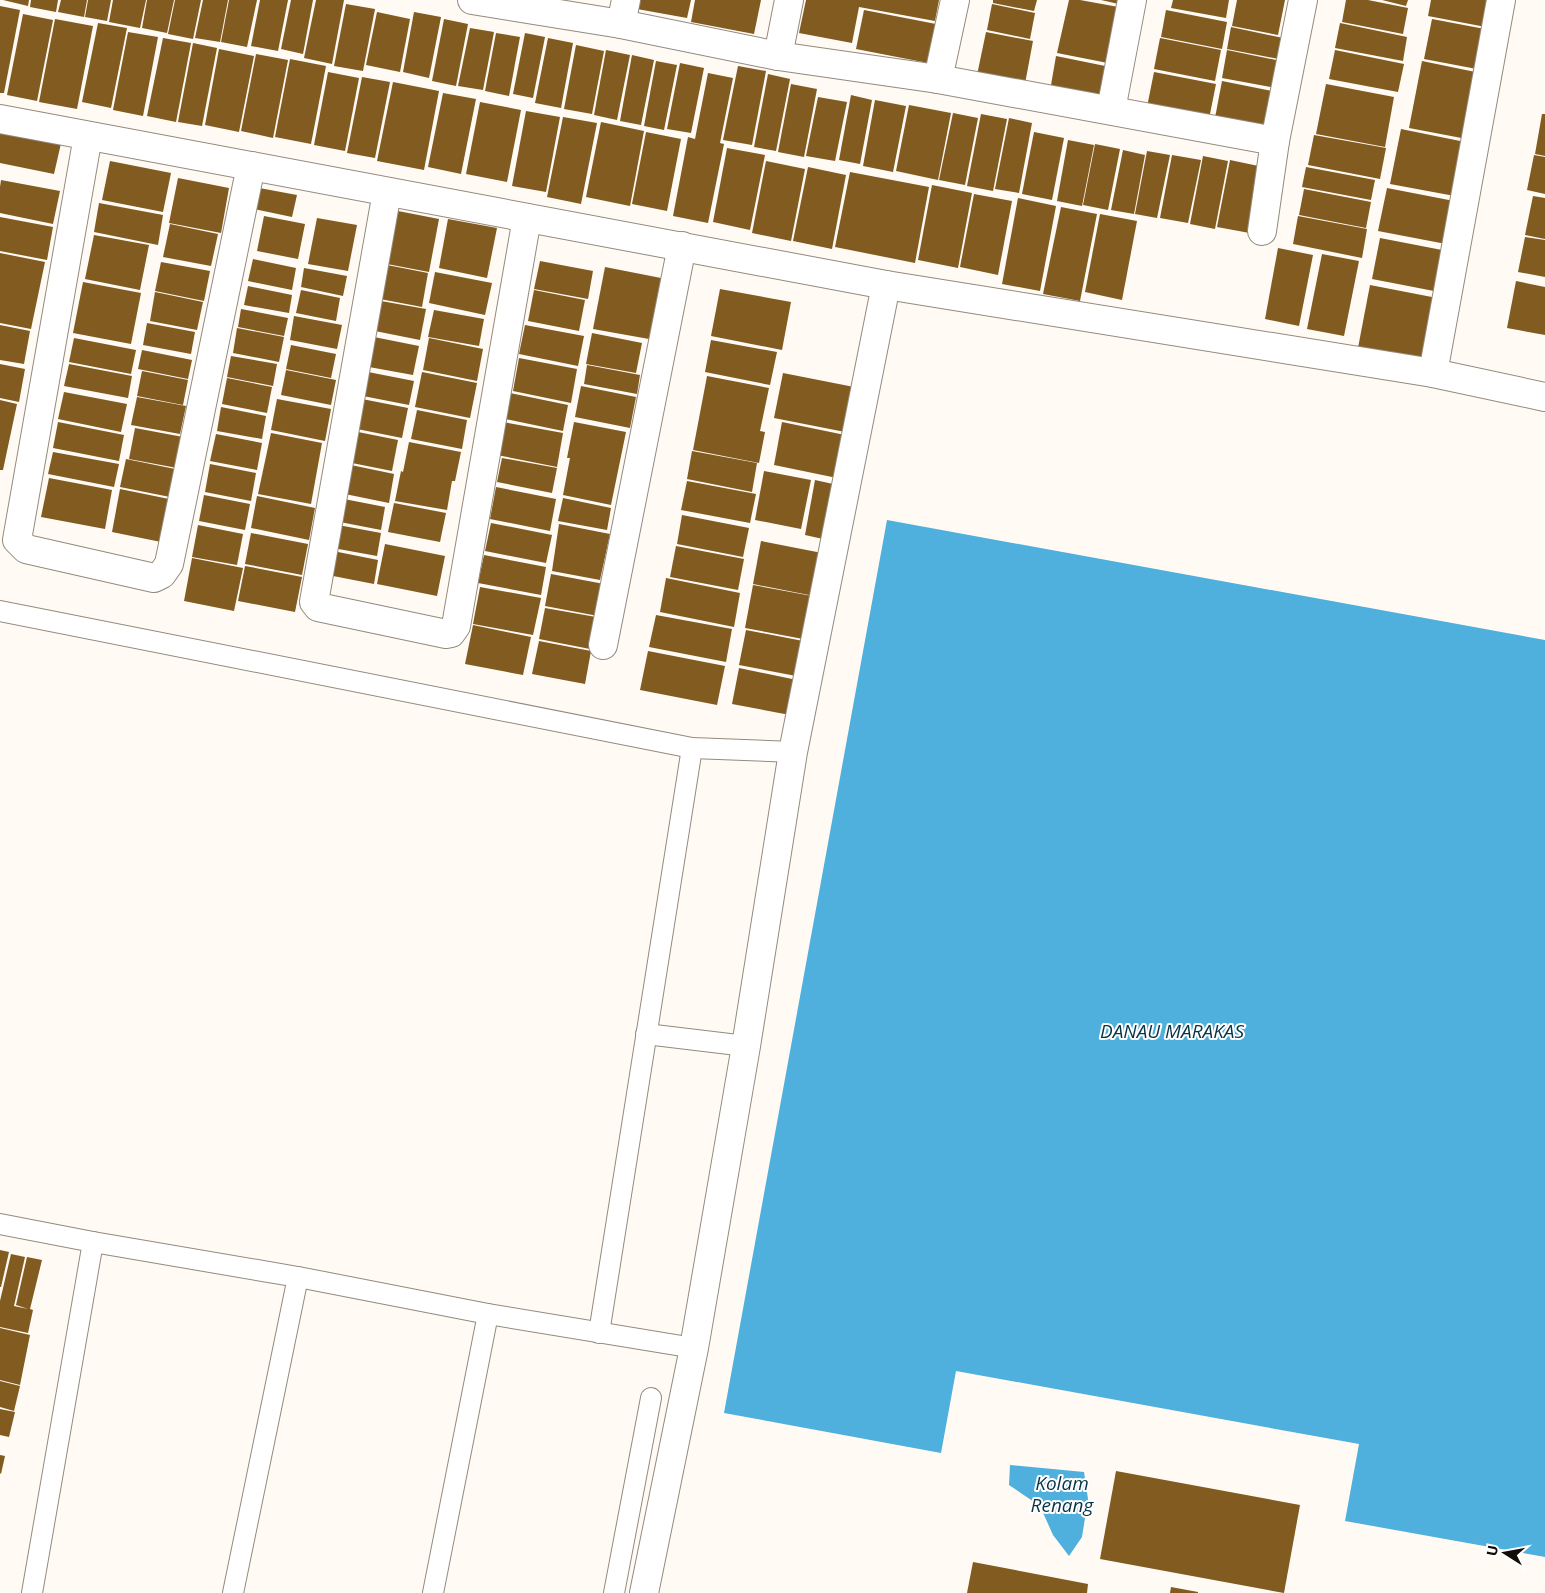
<svg xmlns="http://www.w3.org/2000/svg" width="1545" height="1593" font-family="'Open Sans',sans-serif">
<style>
.water{fill:#4fafdd}
.building{fill:#815b1f}
.lines{fill:none;stroke-linecap:round;stroke-linejoin:round}
.lane-casing{stroke:#948a7d;stroke-width:22}
.street-casing{stroke:#948a7d;stroke-width:30}
.lane{stroke:#fff;stroke-width:20}
.street{stroke:#fff;stroke-width:28}
.labels{text-anchor:middle;dominant-baseline:central;stroke-width:4;stroke-linejoin:round;paint-order:stroke}
.water-label{font-size:19px;font-style:italic;fill:#073447;stroke:#fff}
</style>
<rect width="100%" height="100%" fill="#fffaf4"/>
<g class="water">
<polygon points="887,520 1545,640 1545,1557 1345,1521 1359,1444 956,1371 941,1453 724,1413"/>
<polygon points="1010,1465 1084,1472 1088,1499 1082,1537 1069,1556 1053,1535 1040,1506 1009,1485"/>
</g>
<g class="building">
<polygon points="3,0 29,0 28,6"/>
<polygon points="31,0 58,0 56,12 30,7"/>
<polygon points="61,0 87,0 84,17 58,12"/>
<polygon points="88,0 111,0 107,21 85,17"/>
<polygon points="113,0 146,0 140,28 109,22"/>
<polygon points="147,0 174,0 167,33 142,28"/>
<polygon points="175,0 201,0 193,39 168,34"/>
<polygon points="203,0 228,0 220,42 195,38"/>
<polygon points="229,0 257,0 247,47 221,42"/>
<polygon points="260,0 288,0 278,51 251,46"/>
<polygon points="291,0 313,0 303,54 281,49"/>
<polygon points="316,0 344,0 332,64 304,58"/>
<polygon points="638,0 691,0 687,18 637,9"/>
<polygon points="695,0 761,0 754,34 691,22"/>
<polygon points="806,0 939,0 935,21 859,7 852,43 799,33"/>
<polygon points="993,0 1037,0 1034,11 993,3"/>
<polygon points="1069,0 1080,0 1124,8 1113,64 1057,53"/>
<polygon points="1101,0 1125,0 1123,5"/>
<polygon points="1173,0 1229,0 1226,18 1171,8"/>
<polygon points="1237,0 1285,0 1278,35 1232,26"/>
<polygon points="1346,0 1368,0 1408,8 1403,34 1342,22"/>
<polygon points="1382,0 1408,0 1406,6"/>
<polygon points="1431,0 1496,0 1491,28 1428,16"/>
<polygon points="346,4 375,9 363,71 334,66"/>
<polygon points="992,4 1035,13 1030,39 987,30"/>
<polygon points="0,6 20,10 4,93 0,93"/>
<polygon points="864,10 936,24 928,63 856,49"/>
<polygon points="1166,10 1227,22 1222,49 1161,37"/>
<polygon points="377,12 410,19 400,72 366,65"/>
<polygon points="414,12 441,17 429,78 403,72"/>
<polygon points="23,14 53,20 37,101 7,95"/>
<polygon points="55,19 93,26 77,109 39,102"/>
<polygon points="444,19 468,24 456,86 432,81"/>
<polygon points="1432,19 1490,30 1482,70 1424,59"/>
<polygon points="98,23 127,28 111,108 82,102"/>
<polygon points="1340,23 1407,37 1403,61 1335,48"/>
<polygon points="1231,27 1283,38 1279,59 1227,49"/>
<polygon points="470,28 494,32 483,90 458,86"/>
<polygon points="128,32 158,37 143,116 113,110"/>
<polygon points="986,32 1033,41 1024,89 976,80"/>
<polygon points="496,33 520,37 509,96 485,91"/>
<polygon points="525,33 545,37 533,98 513,94"/>
<polygon points="163,38 191,43 176,122 147,116"/>
<polygon points="548,38 573,43 561,108 535,103"/>
<polygon points="1160,38 1221,50 1215,81 1154,69"/>
<polygon points="193,43 217,48 202,126 178,122"/>
<polygon points="576,45 604,51 592,114 564,109"/>
<polygon points="219,49 254,56 239,132 205,125"/>
<polygon points="606,50 630,55 617,120 594,115"/>
<polygon points="1227,50 1281,61 1276,88 1222,78"/>
<polygon points="1335,50 1404,64 1398,92 1329,79"/>
<polygon points="256,54 288,60 273,138 241,131"/>
<polygon points="632,55 654,60 641,125 620,121"/>
<polygon points="1056,56 1110,67 1103,102 1050,91"/>
<polygon points="290,59 326,66 311,144 275,137"/>
<polygon points="656,61 677,65 664,130 644,126"/>
<polygon points="1422,61 1485,74 1472,140 1409,128"/>
<polygon points="680,63 704,68 691,133 667,129"/>
<polygon points="738,66 766,71 752,145 723,140"/>
<polygon points="328,72 359,78 345,151 314,145"/>
<polygon points="1154,72 1216,84 1208,124 1146,112"/>
<polygon points="708,73 733,78 720,143 724,144 708,223 673,216 688,137 695,139"/>
<polygon points="768,74 790,79 776,151 754,147"/>
<polygon points="362,77 390,82 375,158 347,153"/>
<polygon points="1222,81 1272,91 1264,133 1214,123"/>
<polygon points="393,82 439,91 424,170 377,161"/>
<polygon points="791,84 817,89 804,157 778,152"/>
<polygon points="1326,84 1394,97 1385,147 1316,134"/>
<polygon points="443,93 476,99 461,174 428,167"/>
<polygon points="851,95 872,100 860,164 839,160"/>
<polygon points="818,97 847,102 835,161 806,156"/>
<polygon points="875,100 906,106 893,172 863,166"/>
<polygon points="480,102 521,110 507,182 466,174"/>
<polygon points="909,105 951,113 938,180 896,171"/>
<polygon points="526,111 560,117 546,192 512,186"/>
<polygon points="953,113 978,118 965,185 939,180"/>
<polygon points="981,114 1007,119 993,191 967,186"/>
<polygon points="1542,114 1545,114 1545,156 1535,154"/>
<polygon points="563,117 597,123 581,204 547,197"/>
<polygon points="1009,118 1032,123 1019,193 995,189"/>
<polygon points="601,122 644,131 630,206 586,197"/>
<polygon points="0,125 62,139 54,174 0,163"/>
<polygon points="1401,129 1470,143 1460,197 1390,184"/>
<polygon points="646,132 681,139 667,211 632,204"/>
<polygon points="1034,132 1064,138 1052,200 1022,194"/>
<polygon points="1314,135 1386,148 1380,179 1308,165"/>
<polygon points="1068,140 1094,145 1082,206 1057,201"/>
<polygon points="1095,144 1120,149 1108,210 1083,205"/>
<polygon points="727,148 765,155 750,230 713,222"/>
<polygon points="1123,150 1145,155 1134,214 1111,210"/>
<polygon points="1147,151 1170,155 1157,218 1135,214"/>
<polygon points="1172,155 1201,160 1188,223 1160,218"/>
<polygon points="1534,155 1545,157 1545,194 1527,190"/>
<polygon points="1203,156 1228,161 1215,229 1190,224"/>
<polygon points="1230,160 1268,168 1255,234 1217,227"/>
<polygon points="110,161 171,173 163,212 102,200"/>
<polygon points="766,161 805,169 791,241 752,233"/>
<polygon points="808,167 846,175 832,249 793,241"/>
<polygon points="1306,167 1375,180 1371,200 1302,187"/>
<polygon points="850,172 929,187 915,263 835,247"/>
<polygon points="178,178 229,188 221,233 169,223"/>
<polygon points="1,180 60,191 53,224 0,213 0,187"/>
<polygon points="932,185 972,193 958,268 918,260"/>
<polygon points="254,187 297,195 292,217 249,208"/>
<polygon points="1387,188 1454,201 1446,244 1378,231"/>
<polygon points="1304,189 1371,202 1366,228 1299,215"/>
<polygon points="974,194 1012,201 998,275 960,267"/>
<polygon points="1533,196 1545,198 1545,239 1525,235"/>
<polygon points="1018,198 1056,206 1040,291 1002,284"/>
<polygon points="99,203 163,215 158,245 94,232"/>
<polygon points="1061,207 1097,214 1080,301 1043,294"/>
<polygon points="398,211 439,219 429,272 387,264"/>
<polygon points="1100,214 1137,221 1122,300 1085,292"/>
<polygon points="264,216 305,224 298,259 257,251"/>
<polygon points="1298,216 1367,229 1362,258 1293,244"/>
<polygon points="0,217 53,227 47,260 0,251"/>
<polygon points="317,218 357,225 348,271 308,264"/>
<polygon points="448,219 497,228 487,278 439,268"/>
<polygon points="170,224 218,234 211,266 163,257"/>
<polygon points="94,235 149,245 140,290 85,279"/>
<polygon points="1525,237 1545,240 1545,277 1518,272"/>
<polygon points="1380,238 1442,250 1434,291 1372,279"/>
<polygon points="1278,248 1313,255 1299,326 1265,319"/>
<polygon points="0,253 45,262 31,329 0,323"/>
<polygon points="1322,254 1359,261 1344,336 1307,329"/>
<polygon points="253,259 296,268 292,290 248,281"/>
<polygon points="540,261 593,271 588,299 534,289"/>
<polygon points="161,262 210,271 204,301 155,291"/>
<polygon points="387,265 428,273 422,307 380,299"/>
<polygon points="605,267 661,278 649,339 593,329"/>
<polygon points="304,268 347,276 343,296 301,287"/>
<polygon points="435,272 492,283 485,315 429,303"/>
<polygon points="1516,281 1545,287 1545,335 1507,328"/>
<polygon points="83,282 141,293 131,344 73,333"/>
<polygon points="1370,285 1437,298 1424,366 1357,353"/>
<polygon points="248,286 292,295 289,313 244,305"/>
<polygon points="720,289 791,302 782,350 711,336"/>
<polygon points="301,290 340,298 336,321 296,313"/>
<polygon points="534,290 585,300 579,331 528,321"/>
<polygon points="155,292 203,302 197,330 150,321"/>
<polygon points="381,301 426,309 420,340 375,331"/>
<polygon points="241,309 288,318 284,336 238,327"/>
<polygon points="434,310 484,319 479,346 428,337"/>
<polygon points="294,316 342,325 337,349 290,340"/>
<polygon points="147,323 195,332 191,354 143,345"/>
<polygon points="0,325 30,331 24,364 0,360"/>
<polygon points="525,325 584,336 578,366 519,354"/>
<polygon points="237,328 284,337 279,362 233,353"/>
<polygon points="592,333 642,343 636,373 586,364"/>
<polygon points="374,337 419,346 413,375 369,367"/>
<polygon points="74,338 136,350 131,374 69,362"/>
<polygon points="429,338 483,349 477,381 423,370"/>
<polygon points="711,340 777,352 770,385 705,372"/>
<polygon points="291,345 336,354 331,378 286,369"/>
<polygon points="142,350 192,360 188,379 138,369"/>
<polygon points="231,356 277,364 273,386 227,377"/>
<polygon points="519,358 577,369 571,403 513,391"/>
<polygon points="0,364 25,369 19,402 0,398"/>
<polygon points="69,364 132,376 128,398 64,386"/>
<polygon points="587,365 640,375 637,394 584,384"/>
<polygon points="286,370 336,380 331,405 281,395"/>
<polygon points="142,371 188,380 183,405 137,396"/>
<polygon points="368,372 414,381 409,405 363,396"/>
<polygon points="422,372 477,383 470,418 415,407"/>
<polygon points="783,373 854,387 845,432 774,418"/>
<polygon points="707,376 769,388 760,431 765,432 759,463 693,450"/>
<polygon points="227,378 272,387 267,413 222,404"/>
<polygon points="581,386 636,397 630,428 575,417"/>
<polygon points="64,392 127,404 121,432 58,419"/>
<polygon points="510,393 568,405 563,431 505,419"/>
<polygon points="137,397 186,406 180,434 131,425"/>
<polygon points="277,399 331,409 325,441 271,430"/>
<polygon points="362,399 408,408 402,438 357,429"/>
<polygon points="0,400 17,404 3,470 0,470"/>
<polygon points="221,407 266,416 262,439 217,431"/>
<polygon points="417,410 467,420 462,449 411,439"/>
<polygon points="58,422 124,435 119,461 53,448"/>
<polygon points="503,422 563,433 557,467 497,455"/>
<polygon points="574,422 626,432 611,505 563,495 570,458 567,458"/>
<polygon points="782,422 845,435 837,478 774,465"/>
<polygon points="135,428 183,437 177,468 129,459"/>
<polygon points="353,431 398,440 392,471 347,462"/>
<polygon points="271,433 322,443 311,504 258,494"/>
<polygon points="216,434 262,443 257,470 210,461"/>
<polygon points="409,442 461,452 455,481 452,481 447,510 395,501 401,471 403,472"/>
<polygon points="692,451 757,463 752,492 687,479"/>
<polygon points="53,452 119,464 114,487 48,474"/>
<polygon points="502,458 557,468 552,493 497,482"/>
<polygon points="126,459 175,469 170,497 120,487"/>
<polygon points="210,464 256,473 251,501 205,492"/>
<polygon points="351,465 394,474 389,503 345,494"/>
<polygon points="764,471 811,480 801,529 755,520"/>
<polygon points="49,478 112,490 105,529 41,517"/>
<polygon points="815,480 833,484 823,539 805,535"/>
<polygon points="687,481 756,494 750,523 681,510"/>
<polygon points="496,487 556,499 550,531 490,519"/>
<polygon points="120,489 169,499 161,542 112,532"/>
<polygon points="204,495 250,504 245,530 199,521"/>
<polygon points="257,496 315,508 309,540 251,528"/>
<polygon points="563,498 611,508 607,530 558,521"/>
<polygon points="344,499 385,507 381,530 340,522"/>
<polygon points="394,503 446,513 440,542 388,532"/>
<polygon points="682,515 749,528 743,557 677,544"/>
<polygon points="491,523 552,535 546,563 485,551"/>
<polygon points="559,524 610,534 600,580 552,571"/>
<polygon points="198,525 243,534 237,565 192,557"/>
<polygon points="338,525 381,533 377,556 333,548"/>
<polygon points="251,533 308,544 302,575 245,564"/>
<polygon points="761,541 822,553 814,596 753,584"/>
<polygon points="385,544 445,556 437,596 377,584"/>
<polygon points="676,546 744,559 738,590 670,577"/>
<polygon points="333,551 378,560 374,584 328,575"/>
<polygon points="484,555 546,567 541,595 478,583"/>
<polygon points="192,558 243,568 234,611 184,601"/>
<polygon points="245,566 302,577 295,612 238,601"/>
<polygon points="551,574 604,584 598,616 545,606"/>
<polygon points="666,578 740,593 734,627 660,612"/>
<polygon points="753,585 812,596 803,639 745,628"/>
<polygon points="480,587 541,598 533,635 473,624"/>
<polygon points="545,608 596,617 590,649 539,639"/>
<polygon points="656,615 732,629 726,662 649,647"/>
<polygon points="473,625 531,637 523,675 465,664"/>
<polygon points="746,630 803,641 796,676 739,665"/>
<polygon points="539,641 591,651 585,684 532,674"/>
<polygon points="648,651 725,666 717,705 640,690"/>
<polygon points="739,668 797,680 790,715 732,704"/>
<polygon points="0,1250 9,1252 1,1287 0,1287"/>
<polygon points="11,1254 25,1257 14,1306 28,1309 16,1305 27,1257 42,1260 30,1309 33,1310 28,1333 0,1327 0,1301"/>
<polygon points="0,1328 30,1335 20,1385 0,1380"/>
<polygon points="0,1381 20,1386 14,1411 0,1407"/>
<polygon points="0,1409 15,1412 9,1437 0,1435"/>
<polygon points="0,1455 5,1456 1,1474 0,1473"/>
<polygon points="1116,1471 1300,1505 1284,1593 1100,1559"/>
<polygon points="973,1562 1088,1584 1087,1593 967,1593"/>
<polygon points="1171,1587 1198,1592 1198,1593 1170,1593"/>
</g>
<g class="lines">
<defs>
<g id="lane">
<polyline points="0,611 692,748 793,752"/>
<polyline points="646,1034 746,1046"/>
<polyline points="0,1224 93,1242 298,1277 488,1314 694,1348"/>
<polyline points="599,1333 692,748"/>
<polyline points="32,1593 93,1242"/>
<polyline points="233,1593 298,1277"/>
<polyline points="433,1593 488,1314"/>
<polyline points="614,1593 651,1398"/>
</g>
<g id="street">
<polyline points="472,0 621,24 778,56 938,79 1275,141 1303,0"/>
<polyline points="621,24 626,0"/>
<polyline points="778,56 789,0"/>
<polyline points="938,79 955,0"/>
<polyline points="1111,110 1132,0"/>
<polyline points="0,119 886,285 1433,373 1545,397"/>
<polyline points="88,136 17,540 26,549 154,578 162,574 169,564 251,166"/>
<polyline points="387,192 314,602 318,607 446,634 451,633 456,626 527,218"/>
<polyline points="1262,231 1275,141"/>
<polyline points="1433,373 1501,0"/>
<polyline points="603,645 682,246"/>
<polyline points="644,1593 694,1348 746,1046 793,752 886,285"/>
</g>
</defs>
<use href="#lane" class="lane-casing"/>
<use href="#street" class="street-casing"/>
<use href="#lane" class="lane"/>
<use href="#street" class="street"/>
</g>
<g class="labels">
<g class="water-label">
<text x="1172" y="1031">DANAU MARAKAS</text>
<text x="1062" y="1483">Kolam<tspan x="1062" dy="22">Renang</tspan></text>
</g>
</g>
<g transform="translate(1505 1553) rotate(281)" stroke="#ffffff" stroke-width="4" paint-order="stroke">
<path d="M0-4L9 19L0 12L-9 19Z" fill="#100d08"/>
<text y="-8" font-size="14" font-weight="bold" text-anchor="middle" fill="#100d08">U</text>
</g>
</svg>
